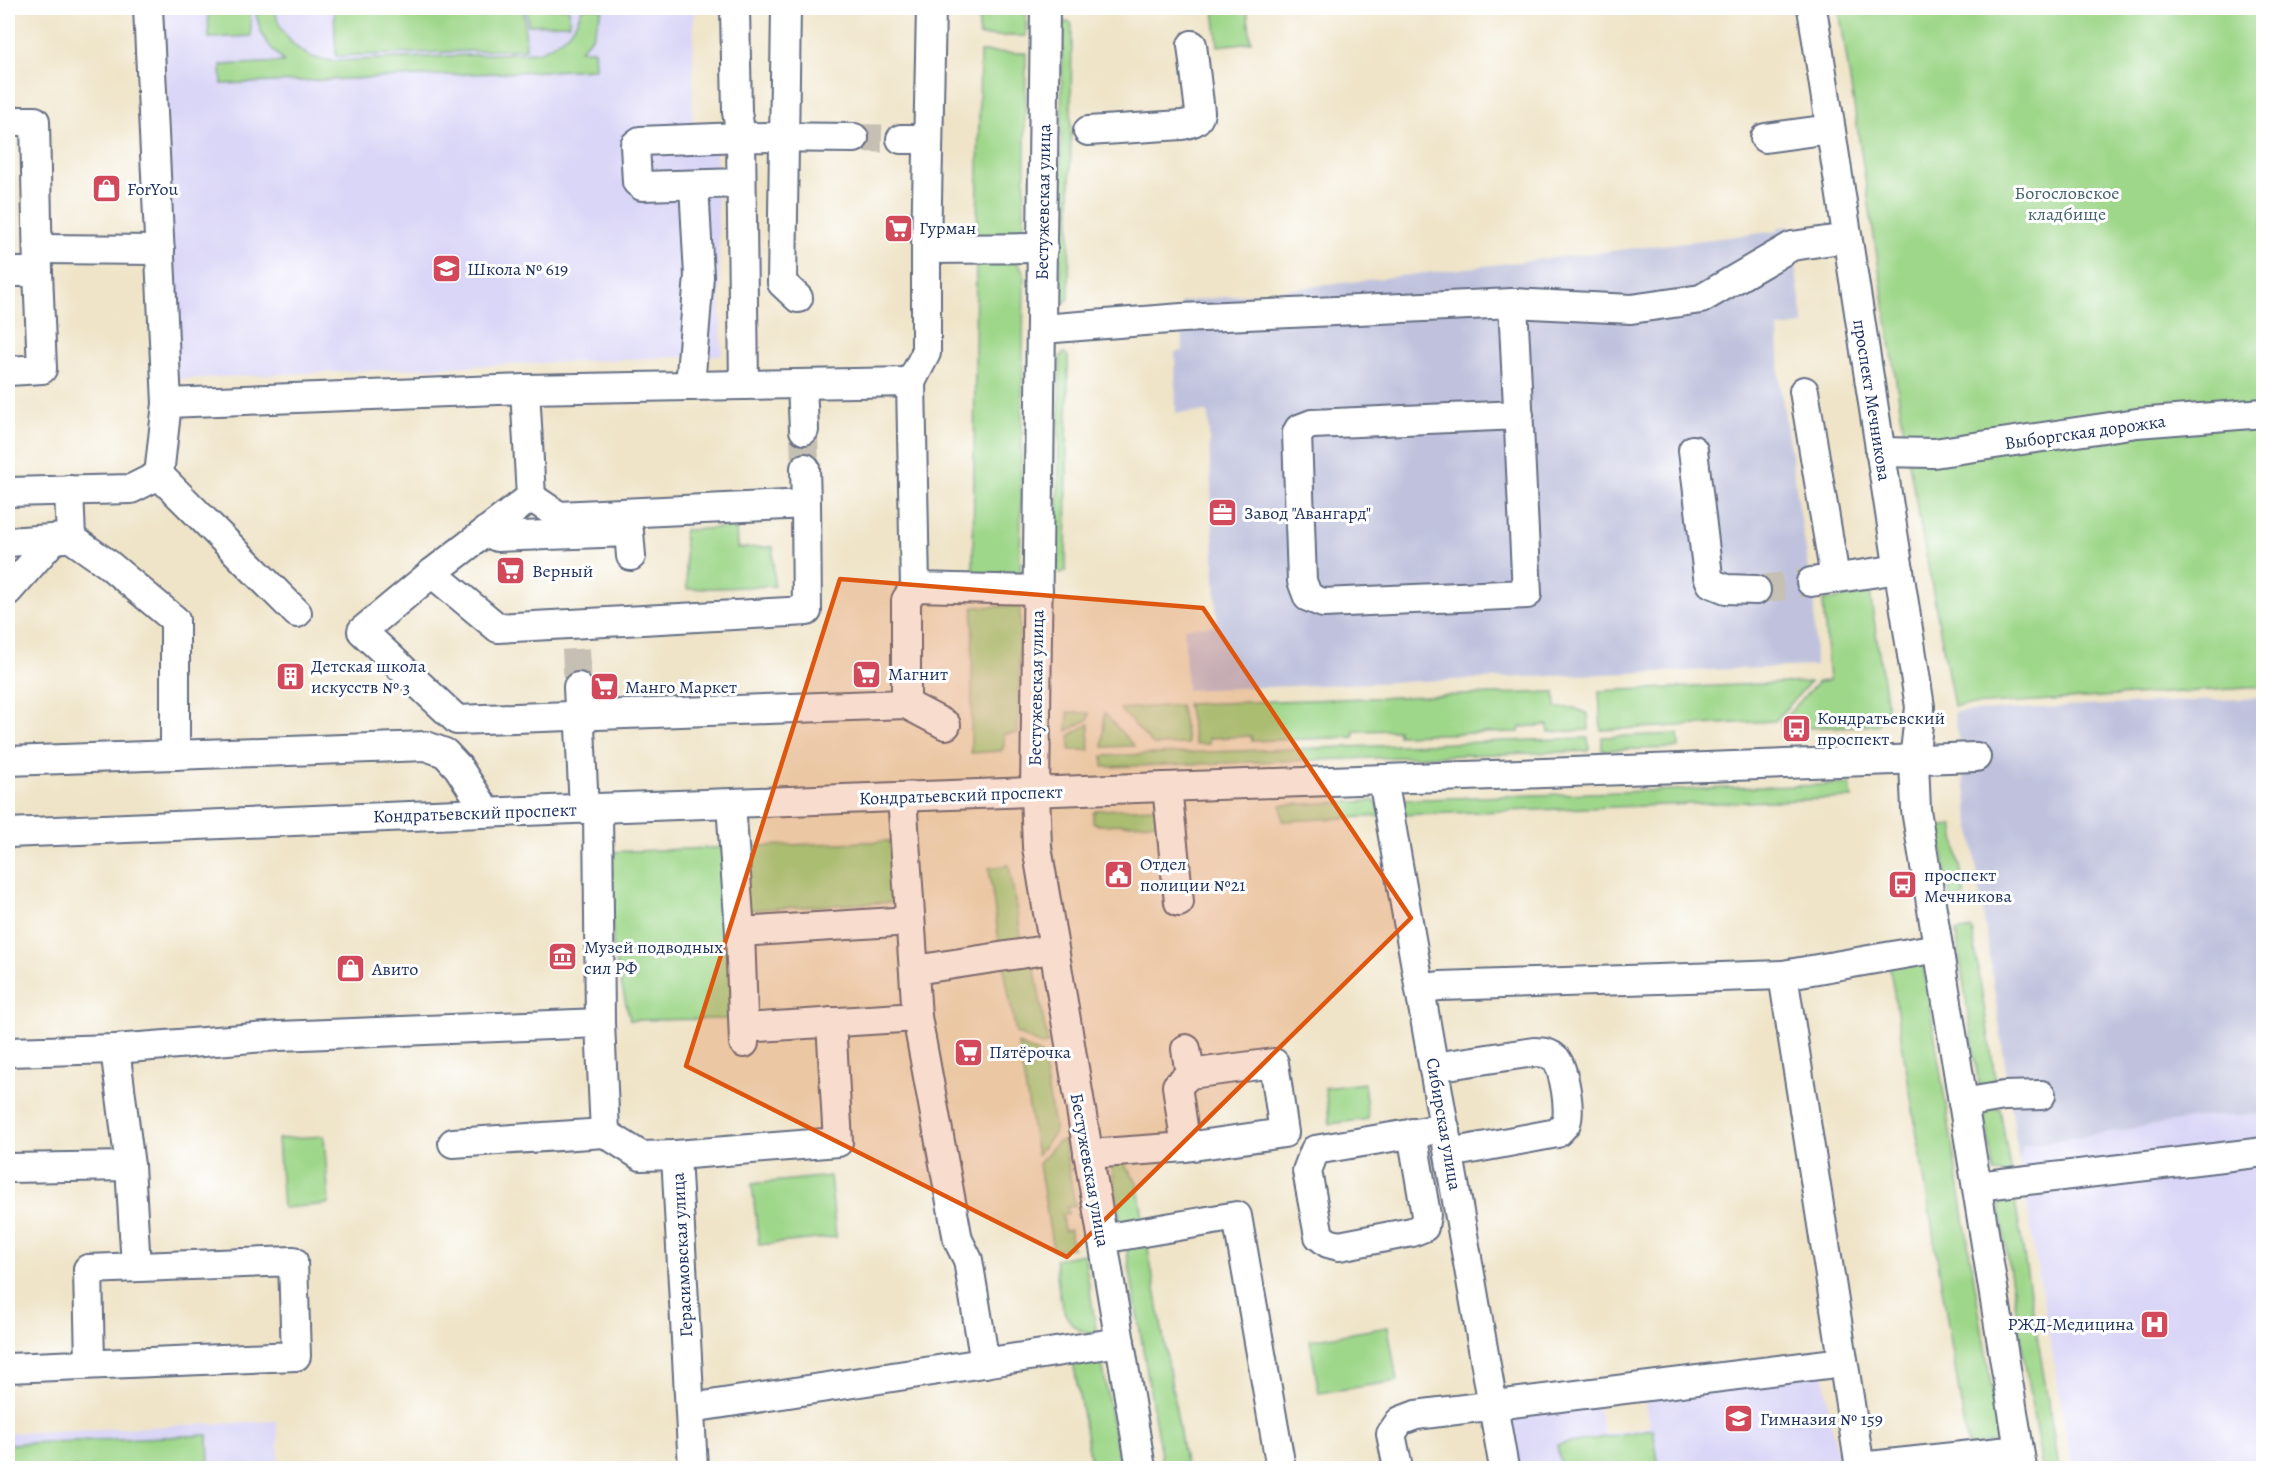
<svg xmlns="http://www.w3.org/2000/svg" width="2271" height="1476" font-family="Alegreya,serif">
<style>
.built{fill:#dad6f7}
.industrial{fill:#c0c2dd}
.green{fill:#9fd78a;stroke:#5d8374;stroke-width:1.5}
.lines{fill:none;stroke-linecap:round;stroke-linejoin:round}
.minor-tunnel{stroke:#c5c0b3;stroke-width:28;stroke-dasharray:28 14;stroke-linecap:butt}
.minor-casing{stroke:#656e83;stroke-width:32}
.minor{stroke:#fff;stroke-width:28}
.marked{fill:#de5710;fill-opacity:0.2;stroke:#de5710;stroke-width:4.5;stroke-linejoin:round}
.labels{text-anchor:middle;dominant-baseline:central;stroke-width:6;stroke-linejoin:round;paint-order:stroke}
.poi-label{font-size:18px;fill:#1b2f5e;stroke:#fff;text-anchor:start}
.park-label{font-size:18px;fill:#43616b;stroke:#fff}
.street-label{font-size:18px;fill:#1b2f5e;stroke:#fff}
</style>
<rect width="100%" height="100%" fill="#fff"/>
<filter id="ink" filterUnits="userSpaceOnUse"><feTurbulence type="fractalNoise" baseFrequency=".0167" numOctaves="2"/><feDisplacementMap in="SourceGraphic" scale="12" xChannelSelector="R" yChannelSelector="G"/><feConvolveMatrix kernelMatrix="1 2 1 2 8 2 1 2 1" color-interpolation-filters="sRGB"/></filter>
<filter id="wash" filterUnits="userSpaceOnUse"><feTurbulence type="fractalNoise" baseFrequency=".008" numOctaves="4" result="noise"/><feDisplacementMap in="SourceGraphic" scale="24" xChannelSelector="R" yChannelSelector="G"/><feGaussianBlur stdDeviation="1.35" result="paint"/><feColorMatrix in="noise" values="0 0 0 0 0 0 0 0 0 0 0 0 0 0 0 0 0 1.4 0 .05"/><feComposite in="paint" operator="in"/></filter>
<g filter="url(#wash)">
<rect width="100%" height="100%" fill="#efe4c8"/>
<g class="built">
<polygon points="163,8 694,8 692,151 716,151 722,355 177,379"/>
<polygon points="2263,1114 2263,1468 2072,1468 2019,1161 2023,1146 2203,1117"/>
<polygon points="1823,1372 1839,1468 1515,1468 1505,1411 1596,1399 1604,1434 1649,1427 1644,1395"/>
<polygon points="277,1421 279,1468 8,1468 8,1433"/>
</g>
<g class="industrial">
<polygon points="1789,226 1804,325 1778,328 1780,385 1814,602 1815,666 1187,690 1184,628 1217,625 1208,412 1176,413 1175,352 1183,351 1181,302 1779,231 1778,227"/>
<polygon points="2263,698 2263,1114 2203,1117 2023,1146 2019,1161 1954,712"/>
</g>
<g class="green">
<polygon points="208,8 250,8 251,36 209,38"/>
<path d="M255 8H275C277 29 294 51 315 58 321 60 328 60 334 61L538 52C560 43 576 31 582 8H603L592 37 580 50H594L595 69 222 84 221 65 284 62C265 42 260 36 255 8Z"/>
<polygon points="334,8 524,8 526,49 336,56"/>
<polygon points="527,8 569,8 569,24 528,25"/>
<rect x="979" y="8" width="47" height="28"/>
<polygon points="1214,8 1247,8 1251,42 1218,46"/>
<polygon points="1839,8 2263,8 2263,687 1954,706 1907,452"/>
<polygon points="1065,22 1071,23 1072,26 1069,298 1065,303 1060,298 1062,27"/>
<polygon points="980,52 1026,53 1024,225 1016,235 977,239"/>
<polygon points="976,259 1016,261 1024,272 1020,575 973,574"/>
<polygon points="1064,353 1068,356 1066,571 1061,574 1057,571 1060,357"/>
<polygon points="736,527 737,548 773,547 774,586 687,589 684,530"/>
<polygon points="1870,593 1887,707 1878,725 1782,729 1781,722 1818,682 1829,681 1823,601"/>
<polygon points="1020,606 1018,733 1004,734 1004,746 1001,751 971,753 973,607"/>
<polygon points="1810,682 1775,721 1601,730 1599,691"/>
<polygon points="1555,692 1556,708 1574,708 1588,714 1589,730 1549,732 1548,725 1520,727 1519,732 1398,735 1398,730 1354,731 1354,737 1252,741 1251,736 1209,738 1209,744 1195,744 1187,704"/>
<polygon points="1180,705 1188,744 1153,745 1120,709"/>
<polygon points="1068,712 1089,713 1089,719 1067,731"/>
<polygon points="1104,713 1134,746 1103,747"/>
<polygon points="1089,724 1089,750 1070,750 1070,735"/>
<polygon points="1678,734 1679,748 1602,750 1602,737"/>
<polygon points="1588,738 1589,751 1103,767 1103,756"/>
<polygon points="1850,784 1852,798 1398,815 1397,800"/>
<polygon points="1375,801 1384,816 1283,821 1281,805"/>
<polygon points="1158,808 1157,823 1098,825 1093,822 1093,813 1097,810"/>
<polygon points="1953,825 1965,896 1950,899 1938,827"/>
<polygon points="890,841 896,902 728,911 732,1019 630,1020 613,951 610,852"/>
<polygon points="1009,865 1023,947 1000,950 989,868"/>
<polygon points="1972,929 1996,1084 1979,1086 1956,932"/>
<polygon points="1922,958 2000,1441 1968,1447 1889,963"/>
<polygon points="1033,959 1048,1044 1041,1045 1016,1033 1003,963"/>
<polygon points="1018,1044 1042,1055 1055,1132 1037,1155"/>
<polygon points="1364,1083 1368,1119 1330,1124 1325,1088"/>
<polygon points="2000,1108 2011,1175 1994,1173 1984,1110"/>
<polygon points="324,1136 329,1204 283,1208 278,1139"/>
<polygon points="1064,1141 1075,1206 1067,1207 1068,1214 1062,1215 1064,1231 1070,1230 1073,1248 1053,1250 1039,1164 1057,1142"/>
<polygon points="1118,1156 1137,1182 1144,1223 1122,1226 1110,1157"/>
<polygon points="830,1176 836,1237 759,1245 752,1184"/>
<polygon points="2013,1189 2059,1468 2042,1468 1998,1198 2005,1191"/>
<polygon points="1146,1237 1186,1468 1163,1468 1125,1241"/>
<path d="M1084 1254 1097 1335C1057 1331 1060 1291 1055 1259Z"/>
<polygon points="1388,1327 1397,1381 1319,1393 1310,1340"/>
<polygon points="1100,1351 1120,1468 1092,1468 1072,1355"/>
<polygon points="1653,1429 1659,1468 1561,1468 1557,1445"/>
<polygon points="208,1435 209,1468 8,1468 8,1444"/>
</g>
</g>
<g filter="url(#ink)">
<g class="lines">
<g class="minor-tunnel">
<polyline points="854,138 901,139"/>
<polyline points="804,430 805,468"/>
<polyline points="1756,590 1811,582"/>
<polyline points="576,649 578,687"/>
</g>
<defs>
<g id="minor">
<polyline points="148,8 167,403 159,475"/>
<polyline points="735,8 737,112 741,137 744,385"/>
<polyline points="786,8 782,283 798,298"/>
<polyline points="1045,8 1035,792 1037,847 1141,1468"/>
<polyline points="1812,8 1920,707 1914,761 1916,810 2022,1468"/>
<polyline points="8,121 35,121 38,272 8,272"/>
<path d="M1088 131 1182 125C1191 123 1199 122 1200 112L1192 45"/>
<polyline points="1765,138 1830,129"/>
<polyline points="901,139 928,139"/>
<polyline points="741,183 642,186 637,182 635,145 640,141 741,137 854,138"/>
<polyline points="38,249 160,250"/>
<polyline points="926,249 1043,248"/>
<polyline points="1513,303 1631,309 1701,299 1792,246 1847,238"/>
<polyline points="1042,329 1182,318 1513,303 1527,594 1323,603 1308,597 1302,581 1297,433 1299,429 1312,424 1519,415"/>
<polyline points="8,371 42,369 38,272"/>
<polyline points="911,382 926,353 926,249 931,8"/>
<polyline points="802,384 804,430"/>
<polyline points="690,386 699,276 694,185"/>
<polyline points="525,389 531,497 432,573 362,631 457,720 906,704 906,600 915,587"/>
<polyline points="1804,391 1835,578"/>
<polyline points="167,403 525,389 911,382 915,587 1038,590"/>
<polyline points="1693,450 1708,576 1711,583 1726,589 1756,590"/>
<polyline points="1880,452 1934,453 2137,423 2264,413"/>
<polyline points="805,468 806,504"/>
<polyline points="69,490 71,538 108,564 175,620 175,755"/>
<polyline points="8,492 131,489 159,475 297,613"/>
<polyline points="486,531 497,537 629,532 631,556"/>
<polyline points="8,542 65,538"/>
<polyline points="432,573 498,628 807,611 806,504 559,516 531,497"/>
<polyline points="1811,582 1899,569"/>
<polyline points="8,591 54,539"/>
<polyline points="578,687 584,809"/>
<polyline points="906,704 946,725"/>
<polyline points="8,761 426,746 445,753 458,767 487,812"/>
<polyline points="1383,779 1504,1468"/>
<polyline points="1167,787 1179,902"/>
<polyline points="902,797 917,1017 958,1240 968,1260 985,1363"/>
<polyline points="731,804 740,932 744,1043"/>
<polyline points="598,808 600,1023 605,1133 641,1156 676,1155 693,1468"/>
<polyline points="8,833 598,808 1976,757"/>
<polyline points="740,932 910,921"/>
<polyline points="915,970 1052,949"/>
<polyline points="1420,989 1440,986 1783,975"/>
<polyline points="744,1028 917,1017"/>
<polyline points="115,1049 130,1166 136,1267"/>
<polyline points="1186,1049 1190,1074"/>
<polyline points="8,1052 115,1049 279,1036 600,1023"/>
<path d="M1434 1067 1534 1052C1543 1052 1550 1053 1556 1059 1564 1069 1571 1111 1566 1123 1564 1126 1560 1130 1557 1133L1449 1153"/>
<polyline points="1963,1103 2004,1096 2041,1095"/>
<polyline points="1412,1133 1426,1215 1424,1227 1412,1232 1339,1246 1328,1243 1319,1236 1307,1171 1315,1150 1445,1128"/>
<polyline points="453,1143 605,1133"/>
<polyline points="1088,1154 1186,1147 1284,1133 1274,1063 1190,1074 1177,1086 1186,1147"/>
<polyline points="676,1155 838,1142 831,1022"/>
<polyline points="8,1168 130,1166"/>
<polyline points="1977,1186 2264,1152"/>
<polyline points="1102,1239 1237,1216 1281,1468"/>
<polyline points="8,1368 296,1356 293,1261 88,1269 90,1364"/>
<polyline points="691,1408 1120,1342"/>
<polyline points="1860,1467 2019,1450"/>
<polyline points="1398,1468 1391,1434 1400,1421 1416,1415 1843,1362"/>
<polyline points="1860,1468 1783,975 1938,948"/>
</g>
</defs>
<use href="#minor" class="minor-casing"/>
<use href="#minor" class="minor"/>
</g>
</g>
<path class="marked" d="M840 579 1203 608 1411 918 1067 1257 686 1066Z"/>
<defs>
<symbol id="shop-square" viewBox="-11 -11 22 22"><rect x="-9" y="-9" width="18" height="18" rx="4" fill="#d1495b" stroke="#fff"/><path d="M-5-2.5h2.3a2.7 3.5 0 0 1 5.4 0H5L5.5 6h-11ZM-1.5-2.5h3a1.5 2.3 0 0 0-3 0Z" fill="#fff"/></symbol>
<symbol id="supermarket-square" viewBox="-11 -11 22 22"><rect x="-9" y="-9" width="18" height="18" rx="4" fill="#d1495b" stroke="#fff"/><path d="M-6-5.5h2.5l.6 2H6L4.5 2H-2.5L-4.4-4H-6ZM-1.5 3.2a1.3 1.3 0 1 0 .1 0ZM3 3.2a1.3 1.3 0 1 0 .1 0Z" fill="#fff"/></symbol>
<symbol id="school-square" viewBox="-11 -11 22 22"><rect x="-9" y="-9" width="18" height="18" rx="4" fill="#d1495b" stroke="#fff"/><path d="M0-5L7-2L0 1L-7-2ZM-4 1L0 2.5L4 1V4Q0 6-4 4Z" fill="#fff"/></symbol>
<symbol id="office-square" viewBox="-11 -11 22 22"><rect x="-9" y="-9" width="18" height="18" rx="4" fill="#d1495b" stroke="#fff"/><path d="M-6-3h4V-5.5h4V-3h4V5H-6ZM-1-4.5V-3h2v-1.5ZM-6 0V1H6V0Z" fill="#fff"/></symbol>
<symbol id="building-square" viewBox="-11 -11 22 22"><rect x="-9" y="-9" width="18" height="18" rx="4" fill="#d1495b" stroke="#fff"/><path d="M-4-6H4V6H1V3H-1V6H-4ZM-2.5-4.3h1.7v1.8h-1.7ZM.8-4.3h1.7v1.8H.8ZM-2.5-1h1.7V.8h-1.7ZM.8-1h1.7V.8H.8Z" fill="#fff"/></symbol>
<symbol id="bus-square" viewBox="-11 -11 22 22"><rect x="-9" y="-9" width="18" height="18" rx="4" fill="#d1495b" stroke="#fff"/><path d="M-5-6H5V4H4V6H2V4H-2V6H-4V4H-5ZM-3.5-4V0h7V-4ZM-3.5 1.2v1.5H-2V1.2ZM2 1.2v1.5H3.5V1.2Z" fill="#fff"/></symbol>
<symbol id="civic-square" viewBox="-11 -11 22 22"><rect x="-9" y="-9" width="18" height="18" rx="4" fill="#d1495b" stroke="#fff"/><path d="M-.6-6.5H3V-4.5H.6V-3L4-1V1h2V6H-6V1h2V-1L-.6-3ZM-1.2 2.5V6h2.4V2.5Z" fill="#fff"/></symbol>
<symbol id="museum-square" viewBox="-11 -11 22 22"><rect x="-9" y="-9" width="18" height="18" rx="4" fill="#d1495b" stroke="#fff"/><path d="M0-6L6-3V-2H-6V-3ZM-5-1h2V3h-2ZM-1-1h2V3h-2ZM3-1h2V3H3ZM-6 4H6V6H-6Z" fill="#fff"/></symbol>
<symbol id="hospital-square" viewBox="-11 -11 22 22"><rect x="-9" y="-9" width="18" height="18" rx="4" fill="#d1495b" stroke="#fff"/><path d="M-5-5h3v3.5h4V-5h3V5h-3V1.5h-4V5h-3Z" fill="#fff"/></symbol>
</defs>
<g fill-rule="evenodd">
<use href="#shop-square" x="90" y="172" width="33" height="33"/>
<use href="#supermarket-square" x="882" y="212" width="33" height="33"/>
<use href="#school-square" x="430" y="252" width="33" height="33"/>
<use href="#office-square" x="1206" y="496" width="33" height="33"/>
<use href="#supermarket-square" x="494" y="554" width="33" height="33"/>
<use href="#supermarket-square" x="850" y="658" width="33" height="33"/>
<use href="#building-square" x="274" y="660" width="33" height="33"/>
<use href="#supermarket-square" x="588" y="670" width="33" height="33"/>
<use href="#bus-square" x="1780" y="712" width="33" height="33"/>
<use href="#civic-square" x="1102" y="858" width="33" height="33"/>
<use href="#bus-square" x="1886" y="868" width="33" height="33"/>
<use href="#museum-square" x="546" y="940" width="33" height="33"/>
<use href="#shop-square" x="334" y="952" width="33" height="33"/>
<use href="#supermarket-square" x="952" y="1036" width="33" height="33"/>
<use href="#hospital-square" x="2138" y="1308" width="33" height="33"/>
<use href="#school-square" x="1722" y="1402" width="33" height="33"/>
</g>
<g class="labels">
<g class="poi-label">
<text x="127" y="189">ForYou</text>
<text x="919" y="228">Гурман</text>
<text x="467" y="269">Школа № 619</text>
<text x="1244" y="513">Завод "Авангард"</text>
<text x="532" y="571">Верный</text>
<text x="311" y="666">Детская школа<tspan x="311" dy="21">искусств № 3</tspan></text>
<text x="888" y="674">Магнит</text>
<text x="625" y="687">Манго Маркет</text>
<text x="1817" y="718">Кондратьевский<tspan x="1817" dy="21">проспект</tspan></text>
<text x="1140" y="864">Отдел<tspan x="1140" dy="21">полиции №21</tspan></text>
<text x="1924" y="875">проспект<tspan x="1924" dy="21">Мечникова</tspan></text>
<text x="584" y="947">Музей подводных<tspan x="584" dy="21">сил РФ</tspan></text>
<text x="372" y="969">Авито</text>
<text x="989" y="1052">Пятёрочка</text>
<text x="2134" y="1324" text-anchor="end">РЖД-Медицина</text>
<text x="1760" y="1419">Гимназия № 159</text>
</g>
<g class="park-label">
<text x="2067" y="193">Богословское<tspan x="2067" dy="21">кладбище</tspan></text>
</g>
<g class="street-label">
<text transform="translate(1043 202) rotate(-89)">Бестужевская улица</text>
<text transform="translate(1872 400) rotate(81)">проспект Мечникова</text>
<text transform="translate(2085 432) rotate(-8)">Выборгская дорожка</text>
<text transform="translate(1036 688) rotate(-89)">Бестужевская улица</text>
<text transform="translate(961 795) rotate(-2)">Кондратьевский проспект</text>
<text transform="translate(475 813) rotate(-2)">Кондратьевский проспект</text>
<text transform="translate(1444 1124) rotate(80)">Сибирская улица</text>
<text transform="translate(1090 1170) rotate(80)">Бестужевская улица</text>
<text transform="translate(682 1255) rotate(-93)">Герасимовская улица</text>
</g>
</g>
<rect width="2271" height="1476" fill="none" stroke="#fff" stroke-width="30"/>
</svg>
